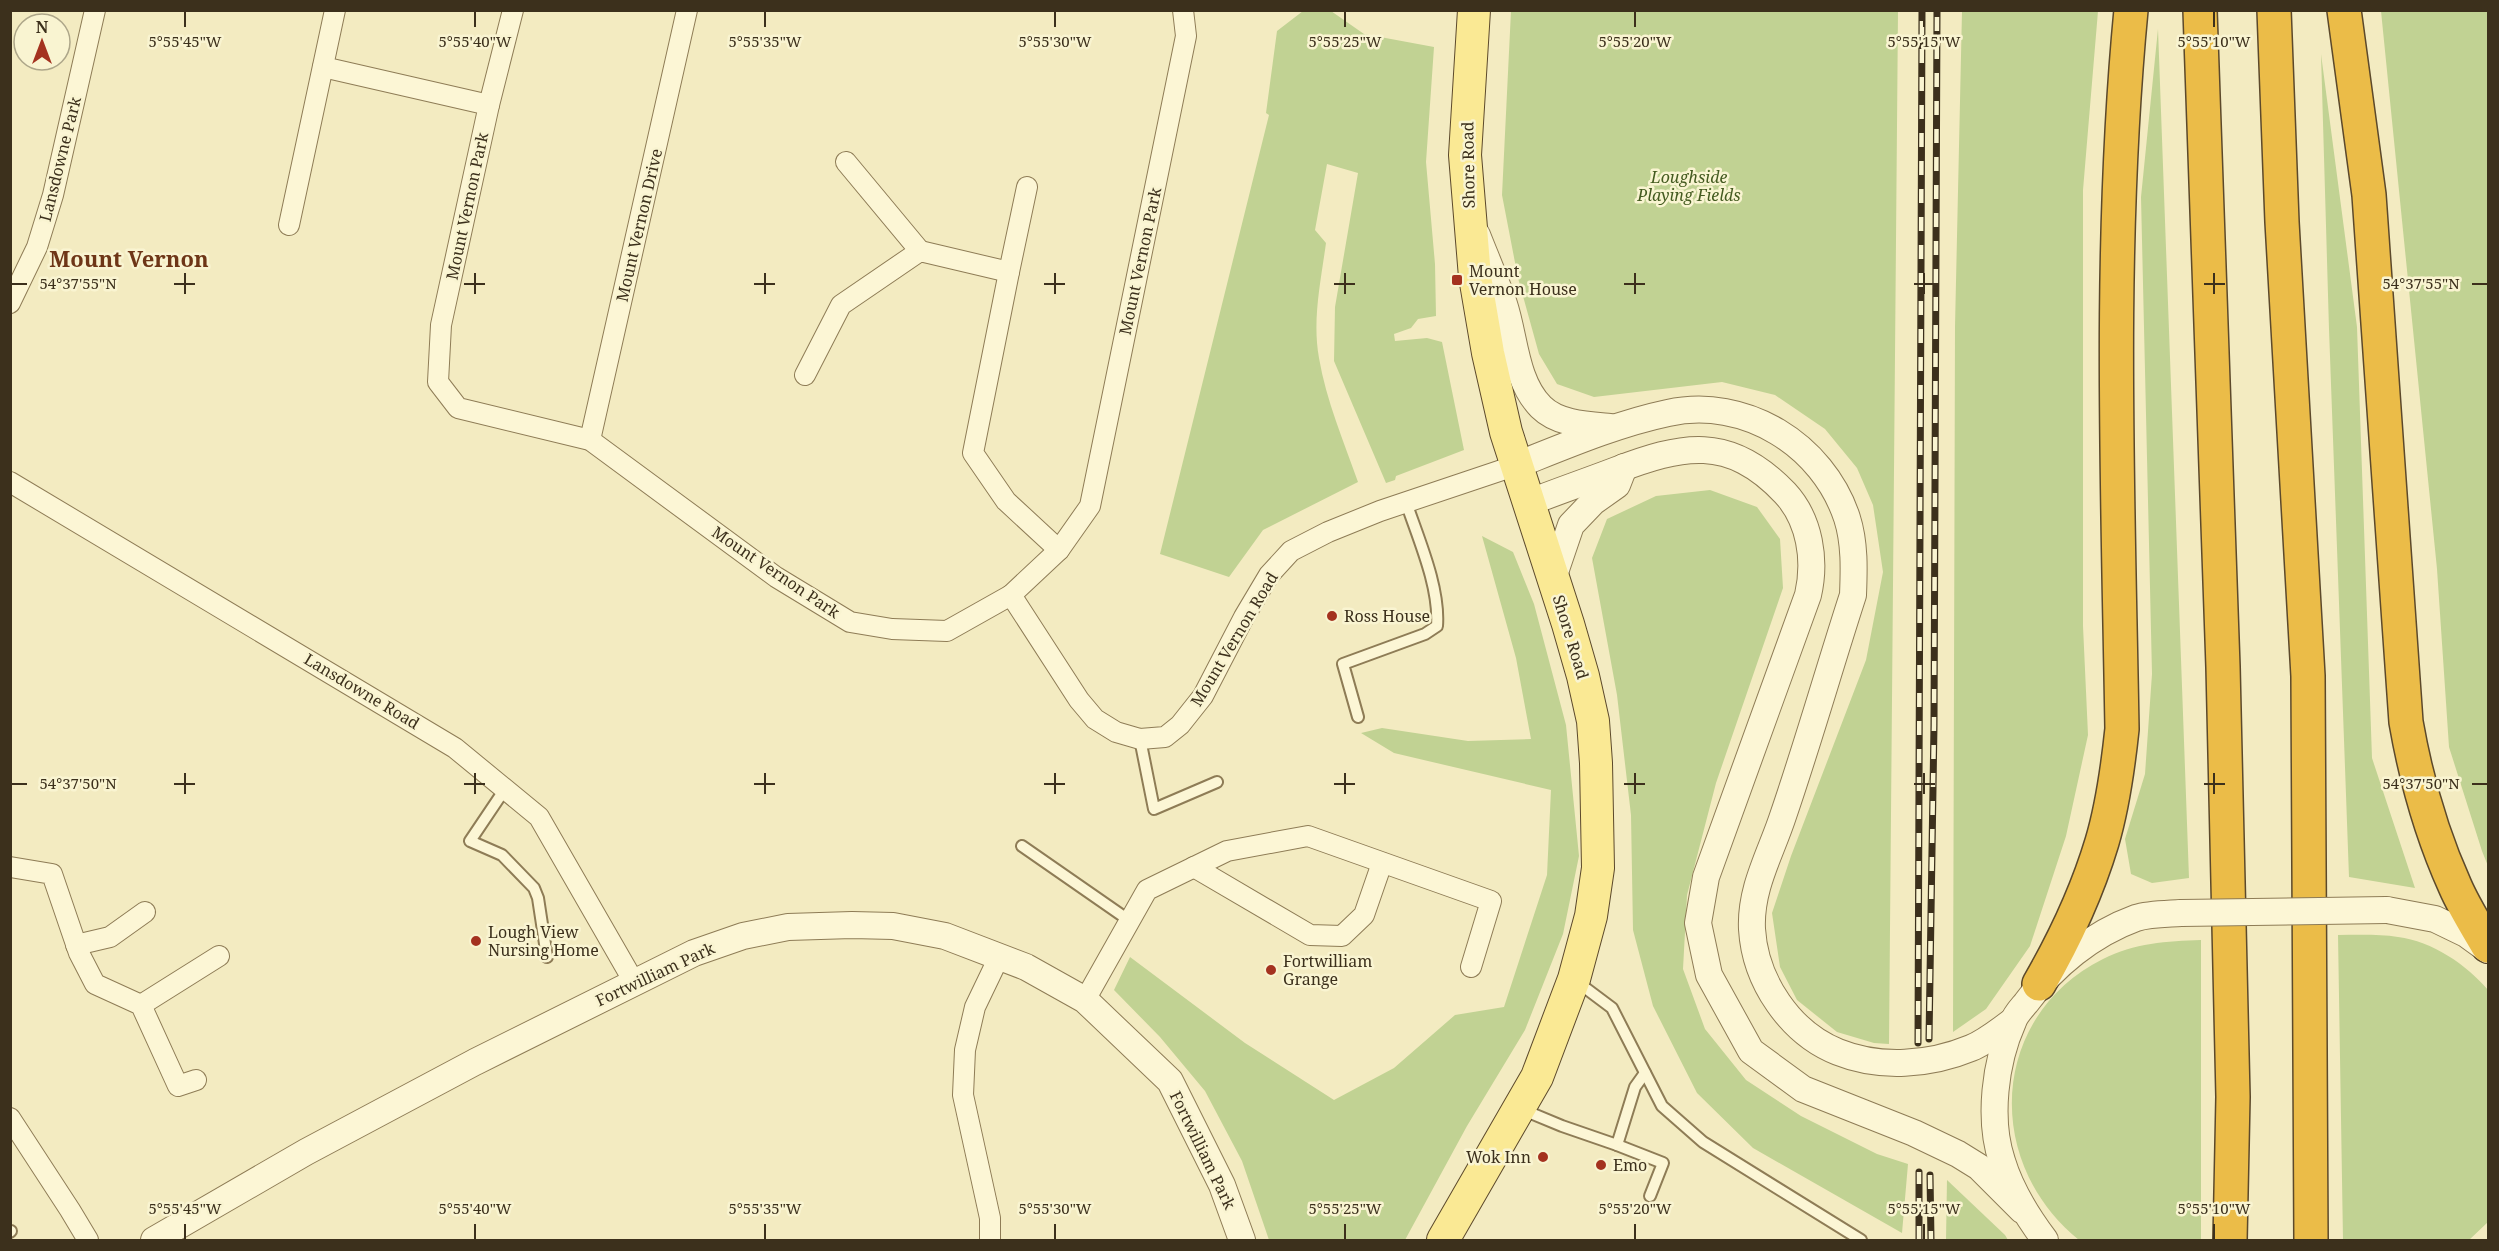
<svg xmlns="http://www.w3.org/2000/svg" width="2499" height="1251" font-family="'Noto Serif',serif">
<style>
.green{fill:#c1d293}
.lines{fill:none;stroke-linecap:round;stroke-linejoin:round}
.service-casing{stroke:#8e7c56;stroke-width:14}
.minor-casing{stroke:#8e7c56;stroke-width:22}
.tertiary-casing{stroke:#8e7c56;stroke-width:28}
.primary-casing{stroke:#5c492b;stroke-width:34}
.motorway-casing{stroke:#5c492b;stroke-width:36}
.service{stroke:#fcf6d5;stroke-width:10}
.minor{stroke:#fcf6d5;stroke-width:20}
.tertiary{stroke:#fcf6d5;stroke-width:26}
.primary{stroke:#fae994;stroke-width:32}
.motorway{stroke:#ebbc48;stroke-width:33}
.rail-casing{stroke:#3c301c;stroke-width:7}
.rail{stroke:#f9f4d1;stroke-width:4.5;stroke-dasharray:14;stroke-linecap:butt}
.tertiary-bridge-casing{stroke:#8e7c56;stroke-width:28;stroke-linecap:butt}
.tertiary-bridge{stroke:#fcf6d5;stroke-width:26}
.ticks{fill:none;stroke:#3c301c;stroke-width:2}
.poi-dot{fill:#a4321f;stroke:#f9f4d1;stroke-width:2}
.labels{text-anchor:middle;dominant-baseline:central;stroke-width:5;stroke-linejoin:round;paint-order:stroke}
.street-label{font-size:16px;fill:#3c301c;stroke:#f9f4d1}
.park-label{font-size:16px;font-style:italic;fill:#445b20;stroke:#f9f4d1}
.poi-label{font-size:16px;fill:#3c301c;stroke:#f9f4d1;text-anchor:start}
.district-label{font-size:22px;font-weight:bold;fill:#6e3617;stroke:#f9f4d1}
.ticks-label{font-size:15px;text-anchor:middle;fill:#3c301c;stroke:#f9f4d1;stroke-width:5;stroke-linejoin:round;paint-order:stroke}
</style>
<rect width="100%" height="100%" fill="#f3ebc1"/>
<g class="green">
<path d="M1303 11H1331L1364 34 1434 47 1426 162 1435 264 1436 316 1418 319 1411 328 1394 334 1395 341 1427 338 1442 342 1464 450 1396 476 1395 480 1386 483 1334 361 1335 307 1358 173 1327 164 1315 230 1326 243C1321 280 1312 320 1319 358 1326 400 1344 442 1358 482L1263 530 1229 577 1160 554 1269 115 1266 113 1277 31Z"/>
<polygon points="1511,11 1898,11 1889,1044 1874,1043 1837,1032 1797,1000 1780,967 1772,913 1791,856 1866,660 1883,572 1873,505 1857,468 1825,429 1775,395 1722,382 1594,397 1557,384 1539,354 1518,278 1502,195"/>
<polygon points="1962,11 2098,11 2083,190 2083,626 2088,735 2066,836 2030,946 1986,1009 1953,1032 1955,327"/>
<polygon points="2381,11 2488,11 2488,866 2482,851 2449,747 2437,569"/>
<polygon points="2158,29 2189,878 2152,883 2131,874 2125,839 2145,774 2152,674 2141,197"/>
<polygon points="2321,54 2357,327 2372,758 2415,888 2349,877 2329,329"/>
<polygon points="1710,490 1757,507 1780,539 1783,588 1716,783 1687,895 1683,969 1705,1029 1746,1080 1801,1116 1877,1154 1908,1164 1902,1233 1753,1148 1697,1093 1653,1006 1633,930 1631,815 1617,695 1592,558 1607,519 1656,496"/>
<polygon points="1482,536 1513,552 1534,604 1566,725 1579,856 1563,934 1525,1030 1467,1126 1405,1240 1269,1240 1242,1161 1205,1091 1160,1037 1114,990 1130,957 1245,1043 1334,1100 1394,1068 1455,1015 1504,1007 1547,875 1551,790 1394,753 1361,733 1382,728 1468,741 1531,739 1516,658"/>
<path d="M2338 935C2358 935 2379 934 2398 937 2432 941 2467 965 2488 990V1222L2469 1240H2343Z"/>
<path d="M2201 940V1240H2079C1983 1163 1989 1016 2103 959 2134 943 2167 941 2201 940Z"/>
<polygon points="1947,1180 2005,1235 2008,1240 1946,1240"/>
</g>
<g class="lines">
<defs>
<g id="service">
<path d="M1358 717 1343 664 1425 634 1437 626C1440 587 1418 538 1406 502"/>
<polyline points="1140,739 1154,809 1217,782"/>
<polyline points="505,789 470,841 502,855 534,888 538,898 547,957"/>
<polyline points="1022,846 1130,921"/>
<polyline points="1576,981 1612,1008 1662,1106 1703,1142 1861,1240"/>
<polyline points="1521,1109 1562,1126 1617,1145 1635,1087 1645,1073"/>
<polyline points="1617,1145 1663,1163 1650,1196"/>
<polyline points="10,1232 11,1231"/>
</g>
<g id="minor">
<polyline points="513,10 489,105 441,325 438,382 458,408 590,440 776,577 850,622 892,629 947,631 1011,595 1059,550 1090,506 1186,36 1183,10"/>
<polyline points="323,67 489,105"/>
<polyline points="846,162 920,251"/>
<polyline points="289,225 335,10"/>
<polyline points="1009,272 973,453 1006,501 1059,550"/>
<polyline points="10,303 37,247 53,195 95,10"/>
<polyline points="805,375 841,305 920,251 1009,272 1027,187"/>
<polyline points="590,440 687,10"/>
<polyline points="10,482 455,748 539,817 634,982"/>
<polyline points="1011,595 1079,700 1095,719 1116,732 1140,739 1165,737 1180,725 1203,696 1244,617 1269,575 1291,551 1328,532 1380,511 1517,465"/>
<polyline points="10,867 52,874 79,953 95,984 141,1005 178,1086 196,1080"/>
<polyline points="1194,867 1310,935 1342,936 1364,915 1382,863"/>
<polyline points="76,945 110,937 145,912"/>
<polyline points="1085,1000 1147,890 1227,851 1308,836 1491,901 1471,967"/>
<polyline points="141,1005 219,956"/>
<polyline points="10,1118 70,1210 88,1240"/>
<polyline points="990,1240 990,1218 963,1095 965,1050 975,1007 999,957"/>
</g>
<g id="tertiary">
<path d="M1477 235C1486 258 1496 281 1504 304 1515 337 1515 381 1541 407 1558 424 1587 425 1610 427"/>
<path d="M1517 465C1565 446 1616 424 1668 413 1745 396 1823 445 1847 518 1855 543 1854 570 1853 595 1829 669 1808 743 1783 816 1771 853 1750 888 1752 929 1755 981 1790 1033 1838 1052 1880 1069 1930 1065 1971 1048 1986 1042 2000 1030 2013 1021"/>
<path d="M1528 503C1556 492 1585 482 1614 471 1682 445 1729 434 1785 493 1810 520 1816 560 1808 595L1706 877 1698 923 1709 975 1751 1051 1803 1089 1914 1133 1958 1154 1979 1167 2022 1210"/>
<polyline points="1553,578 1571,525 1593,502 1617,485 1624,467"/>
<polyline points="2387,910 2435,919 2466,934 2488,950"/>
<polyline points="154,1240 306,1152 475,1062 694,953 743,936 788,927 852,925 893,926 945,936 1026,967 1085,1000 1170,1081 1222,1185 1242,1240"/>
<path d="M2045 1240C2027 1216 2011 1191 2002 1161 1988 1119 1995 1062 2013 1022 2015 1015 2021 1009 2026 1003 2053 966 2092 934 2136 918 2149 914 2167 914 2181 913"/>
</g>
<polyline id="primary" points="1443,1240 1537,1077 1574,979 1591,916 1598,868 1596,763 1593,721 1583,676 1568,624 1506,432 1488,353 1475,277 1465,155 1474,10"/>
<g id="motorway">
<polyline points="2200,10 2223,667 2233,1097 2230,1240"/>
<polyline points="2274,10 2282,222 2308,676 2311,1240"/>
<path d="M2344 10 2369 195 2406 722C2416 779 2431 833 2455 886 2464 907 2477 927 2488 946"/>
<path d="M2039 984C2065 939 2087 892 2102 842 2113 805 2118 767 2122 729 2118 490 2108 249 2131 10"/>
</g>
</defs>
<use href="#service" class="service-casing"/>
<use href="#minor" class="minor-casing"/>
<use href="#tertiary" class="tertiary-casing"/>
<use href="#primary" class="primary-casing"/>
<use href="#motorway" class="motorway-casing"/>
<use href="#service" class="service"/>
<use href="#minor" class="minor"/>
<use href="#tertiary" class="tertiary"/>
<use href="#primary" class="primary"/>
<use href="#motorway" class="motorway"/>
<defs>
<g id="rail">
<polyline points="1929,1039 1934,725 1937,10"/>
<polyline points="1918,1043 1922,10"/>
<polyline points="1930,1175 1931,1240"/>
<polyline points="1919,1240 1919,1172"/>
</g>
</defs>
<use href="#rail" class="rail-casing"/>
<use href="#rail" class="rail"/>
<defs>
<polyline id="tertiary-bridge" points="2181,913 2387,910"/>
</defs>
<use href="#tertiary-bridge" class="tertiary-bridge-casing"/>
<use href="#tertiary-bridge" class="tertiary-bridge"/>
</g>
<path class="ticks" d="M185 12V27M475 12V27M765 12V27M1055 12V27M1345 12V27M1635 12V27M1924 12V27M2214 12V27M185 273V294M475 273V294M765 273V294M1055 273V294M1345 273V294M1635 273V294M1924 273V294M2214 273V294M12 284H27M174 284H195M464 284H485M754 284H775M1044 284H1065M1334 284H1355M1624 284H1645M1914 284H1935M2204 284H2225M2472 284H2487M185 773V794M475 773V794M765 773V794M1055 773V794M1345 773V794M1635 773V794M1924 773V794M2214 773V794M12 784H27M174 784H195M464 784H485M754 784H775M1044 784H1065M1334 784H1355M1624 784H1645M1914 784H1935M2204 784H2225M2472 784H2487M185 1224V1239M475 1224V1239M765 1224V1239M1055 1224V1239M1345 1224V1239M1635 1224V1239M1924 1224V1239M2214 1224V1239"/>
<g class="poi-dot">
<rect x="1451" y="274" width="12" height="12" rx="3"/>
<circle cx="1332" cy="616" r="6"/>
<circle cx="476" cy="941" r="6"/>
<circle cx="1271" cy="970" r="6"/>
<circle cx="1543" cy="1157" r="6"/>
<circle cx="1601" cy="1165" r="6"/>
</g>
<g class="labels">
<g class="street-label">
<text transform="translate(60 159) rotate(-76)">Lansdowne Park</text>
<text transform="translate(1468 165) rotate(-91)">Shore Road</text>
<text transform="translate(467 206) rotate(-78)">Mount Vernon Park</text>
<text transform="translate(639 225) rotate(-77)">Mount Vernon Drive</text>
<text transform="translate(1140 261) rotate(-78)">Mount Vernon Park</text>
<text transform="translate(776 572) rotate(34)">Mount Vernon Park</text>
<text transform="translate(1571 637) rotate(73)">Shore Road</text>
<text transform="translate(1234 639) rotate(-59)">Mount Vernon Road</text>
<text transform="translate(362 691) rotate(31)">Lansdowne Road</text>
<text transform="translate(655 974) rotate(-25)">Fortwilliam Park</text>
<text transform="translate(1203 1150) rotate(64)">Fortwilliam Park</text>
</g>
<g class="park-label">
<text x="1689" y="177">Loughside<tspan x="1689" dy="18">Playing Fields</tspan></text>
</g>
<g class="poi-label">
<text x="1469" y="271">Mount<tspan x="1469" dy="18">Vernon House</tspan></text>
<text x="1344" y="616">Ross House</text>
<text x="488" y="932">Lough View<tspan x="488" dy="18">Nursing Home</tspan></text>
<text x="1283" y="961">Fortwilliam<tspan x="1283" dy="18">Grange</tspan></text>
<text x="1531" y="1157" text-anchor="end">Wok Inn</text>
<text x="1613" y="1165">Emo</text>
</g>
<g class="district-label">
<text x="129" y="258">Mount Vernon</text>
</g>
</g>
<g class="ticks-label">
<text x="185" y="47">5°55'45"W</text>
<text x="475" y="47">5°55'40"W</text>
<text x="765" y="47">5°55'35"W</text>
<text x="1055" y="47">5°55'30"W</text>
<text x="1345" y="47">5°55'25"W</text>
<text x="1635" y="47">5°55'20"W</text>
<text x="1924" y="47">5°55'15"W</text>
<text x="2214" y="47">5°55'10"W</text>
<text x="78" y="289">54°37'55"N</text>
<text x="2421" y="289">54°37'55"N</text>
<text x="78" y="789">54°37'50"N</text>
<text x="2421" y="789">54°37'50"N</text>
<text x="185" y="1214">5°55'45"W</text>
<text x="475" y="1214">5°55'40"W</text>
<text x="765" y="1214">5°55'35"W</text>
<text x="1055" y="1214">5°55'30"W</text>
<text x="1345" y="1214">5°55'25"W</text>
<text x="1635" y="1214">5°55'20"W</text>
<text x="1924" y="1214">5°55'15"W</text>
<text x="2214" y="1214">5°55'10"W</text>
</g>
<rect width="2499" height="1251" fill="none" stroke="#3c301c" stroke-width="24"/>
<g transform="translate(42 42)"><circle r="28" fill="#f9f4d1" stroke="#ada689" stroke-width="1.5"/>
<path d="M0-4.5L10 22L0 15L-10 22Z" fill="#a4321f"/>
<text y="-9" font-size="16" font-weight="bold" text-anchor="middle" fill="#3c301c">N</text>
</g>
</svg>
